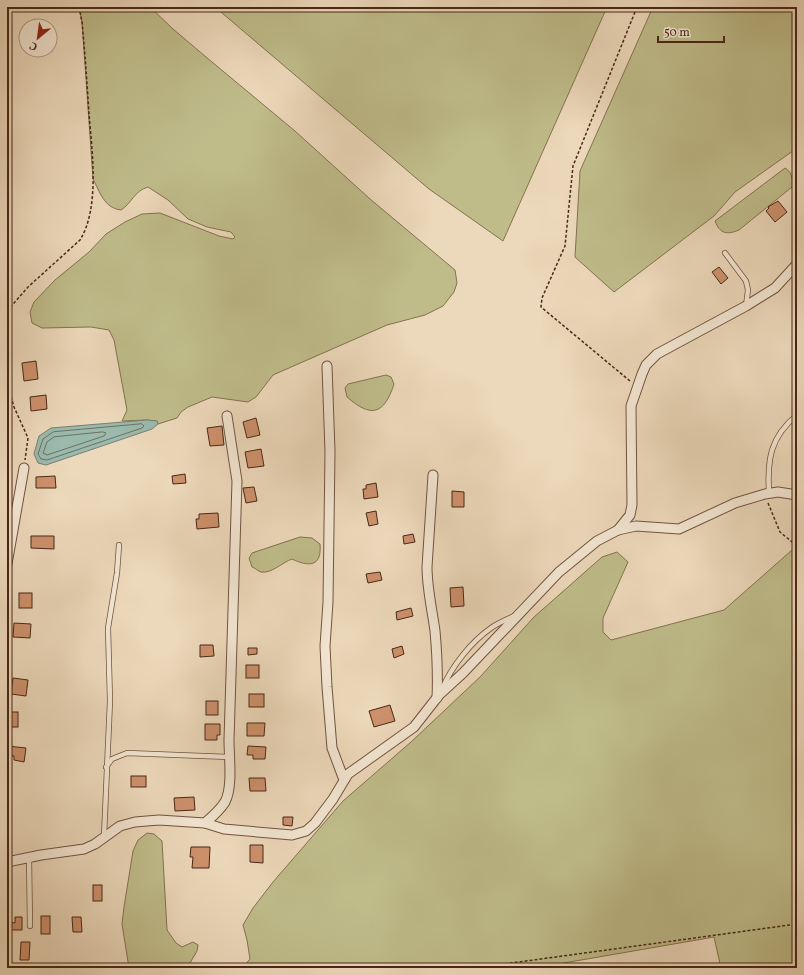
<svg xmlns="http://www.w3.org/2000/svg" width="804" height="975" font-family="Vollkorn,serif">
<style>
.green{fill:#bfbc8a;stroke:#847250}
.water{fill:#99baad;stroke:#797f71}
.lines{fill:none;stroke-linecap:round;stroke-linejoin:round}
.shore{stroke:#717062;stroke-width:1}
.building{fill:#cd916c;stroke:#492717}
.service-casing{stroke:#725340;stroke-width:6}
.minor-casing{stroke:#725340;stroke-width:11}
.path{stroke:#492717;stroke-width:1.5;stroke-dasharray:3 2;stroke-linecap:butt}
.service{stroke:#f3e6d2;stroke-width:4.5}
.minor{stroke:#f3e6d2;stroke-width:9}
</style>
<rect width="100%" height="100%" fill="#ecd8ba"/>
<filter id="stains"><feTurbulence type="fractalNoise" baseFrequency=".005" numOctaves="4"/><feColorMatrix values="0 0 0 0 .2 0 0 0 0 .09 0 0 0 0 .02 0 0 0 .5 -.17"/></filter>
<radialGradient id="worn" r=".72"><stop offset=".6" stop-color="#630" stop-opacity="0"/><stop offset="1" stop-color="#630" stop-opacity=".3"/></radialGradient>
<g class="green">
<path d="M79 7H150L173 29 212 62 295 131 370 199 455 270 457 283 454 292 443 306 425 315 387 325 273 375 256 397 248 402 212 397 188 407 181 412 177 418 158 424 157 421 147 420 122 421 127 410 114 340 109 330 91 327 42 328 32 323 30 312 34 302 55 280 89 252 106 234 125 222 142 214 160 213 219 236 233 239 235 237 231 232 207 227 188 219 168 200 148 187C134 191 132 203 121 210 104 208 100 192 93 179L82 22Z"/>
<polygon points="215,7 607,7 503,241 429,189"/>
<polygon points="653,7 797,7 797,148 735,192 714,216 614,292 575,257 580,171"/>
<path d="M785 168C792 172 793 179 792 187L739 230C727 235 720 234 715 221Z"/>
<path d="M386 375 391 377 394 384C384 415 371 418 347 397L345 388 348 384Z"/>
<path d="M300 537 312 538 320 544C322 567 309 567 292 559 283 562 271 574 261 572 258 571 255 568 252 567L249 558 252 553Z"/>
<polygon points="792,550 797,554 797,968 721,968 714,937 535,968 242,968 250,959 247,940 243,925 253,908 273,882 343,801 411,742 480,677 534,617 602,557 617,552 628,562 603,618 603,632 611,640 724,610"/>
<polygon points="147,833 154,834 162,841 167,930 176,943 182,947 193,942 198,945 197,951 187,968 129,968 122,924 124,907 133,851 138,840"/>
</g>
<polygon class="water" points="147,420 157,421 158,424 152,429 46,465 38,463 34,454 39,436 51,428"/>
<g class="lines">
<g class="shore">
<polygon points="142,424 144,426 142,428 47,460 41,459 38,454 43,439 53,432"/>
<polygon points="103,432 106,433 104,436 47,455 43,453 47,442 54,437"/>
</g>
</g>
<g class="building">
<polygon points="778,201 787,212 775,222 766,211 769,208 768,207"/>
<polygon points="719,267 728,278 721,284 712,272"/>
<polygon points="36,361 38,379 24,381 22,363"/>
<polygon points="46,395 47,409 31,411 30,397"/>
<polygon points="256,418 260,435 247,438 243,422"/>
<polygon points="222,426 224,445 210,446 207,428"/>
<polygon points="261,449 264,466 248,468 245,452"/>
<polygon points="185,474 186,483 173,484 172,476"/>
<polygon points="55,476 56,488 36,488 36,477"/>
<polygon points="376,483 378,497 364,499 363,489 366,489 366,485"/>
<polygon points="254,487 257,501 246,503 243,488"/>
<polygon points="452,491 464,492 464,507 452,507"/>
<polygon points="376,511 378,524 369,526 366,513"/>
<polygon points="218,513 219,527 197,529 196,519 199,519 199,514"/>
<polygon points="413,534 415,542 404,544 403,536"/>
<polygon points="31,536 54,536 54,549 31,548"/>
<polygon points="380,572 382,580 368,583 366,574"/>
<polygon points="463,587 464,606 451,607 450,588"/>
<rect x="19" y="593" width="13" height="15"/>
<polygon points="411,608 413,616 397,620 396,612"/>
<polygon points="14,623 31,624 30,638 13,637"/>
<polygon points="200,645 213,645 214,656 200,657"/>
<polygon points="402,646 404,654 394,658 392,649"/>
<polygon points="248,648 257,648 257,654 248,655"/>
<rect x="246" y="665" width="13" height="13"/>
<polygon points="13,678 28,680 26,696 11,694"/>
<rect x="249" y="694" width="15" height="13"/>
<rect x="206" y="701" width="12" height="14"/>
<polygon points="390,705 395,721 374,727 369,711"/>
<rect x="7" y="712" width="11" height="15"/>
<polygon points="247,723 265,723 264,736 247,736"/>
<polygon points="205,724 220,724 220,735 217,735 217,740 205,740"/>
<polygon points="7,746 26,748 24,762 14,760 14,756 7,755"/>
<polygon points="248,746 266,747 265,759 253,759 253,755 247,755"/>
<rect x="131" y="776" width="15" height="11"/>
<polygon points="249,778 265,778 266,791 250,791"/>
<polygon points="194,797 195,810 175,811 174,798"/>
<polygon points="283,817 293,817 292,826 283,825"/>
<polygon points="250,845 263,845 263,863 250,862"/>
<polygon points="191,847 210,847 209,868 192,868 193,857 190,857"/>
<rect x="93" y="885" width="9" height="16"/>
<rect x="41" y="916" width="9" height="18"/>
<polygon points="15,917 22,917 22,930 9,930 9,922 15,923"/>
<polygon points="72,917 81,917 82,932 73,932"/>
<polygon points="21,942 30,942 29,960 20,960"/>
</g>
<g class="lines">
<defs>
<g id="service">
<polyline points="725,253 746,281 748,290 746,306"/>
<path d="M769 493C767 460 770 437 797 415"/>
<path d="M442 689C452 666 471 642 491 628 498 623 506 620 514 616"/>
<polyline points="106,767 112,759 127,753 229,757"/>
<polyline points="104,836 110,701 108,628 117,573 119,545"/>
<polyline points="29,857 30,926"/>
</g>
<g id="minor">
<polyline points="327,366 330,452 328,602 325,646 327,687 332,748 344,780"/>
<path d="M433 475 427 567C427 588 432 609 435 631 437 653 438 675 437 698"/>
<polyline points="618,530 630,515 632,505 631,406 642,374 646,365 657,354 746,306 775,288 797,264"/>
<polyline points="7,564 24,468"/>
<path d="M205 823C212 817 220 810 225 802 233 787 229 758 229 740L237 481 227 416"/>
<polyline points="7,862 41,855 84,849 95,844 120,826 135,822 159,820 205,823 224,829 292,835 306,831 315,823 333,799 348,774 414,727 439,695 463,673 559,572 597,541 618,530 636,526 679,529 735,503 765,494 778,492 797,495"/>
</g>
</defs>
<use href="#service" class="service-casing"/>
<use href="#minor" class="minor-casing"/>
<g class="path">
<path d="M7 311 28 287 80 240C100 208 92 151 89 114 87 83 85 53 82 22L79 7"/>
<polyline points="630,381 541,307 542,298 565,246 573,166 637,7"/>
<polyline points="7,382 14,407 28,438 25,460"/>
<polyline points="768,503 780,532 797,546"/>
<polyline points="475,968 797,924"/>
</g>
<use href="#service" class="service"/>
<use href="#minor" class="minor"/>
</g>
<rect width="804" height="975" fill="none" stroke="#ecd8ba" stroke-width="24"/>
<rect x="8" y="8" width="788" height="959" fill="none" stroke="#492717" stroke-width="2"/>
<rect x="12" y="12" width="780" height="951" fill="none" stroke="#492717"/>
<g transform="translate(38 38) rotate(209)"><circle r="19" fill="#f3e6d2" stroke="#af9a87"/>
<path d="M0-3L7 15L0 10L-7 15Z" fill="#8f2418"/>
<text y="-6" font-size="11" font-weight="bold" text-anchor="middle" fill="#492717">С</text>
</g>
<path d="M658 36v6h66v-6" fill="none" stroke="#492717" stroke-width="2"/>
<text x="664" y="36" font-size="12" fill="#492717" stroke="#f3e6d2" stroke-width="3" paint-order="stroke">50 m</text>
<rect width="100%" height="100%" filter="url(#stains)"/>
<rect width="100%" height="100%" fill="url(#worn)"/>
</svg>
